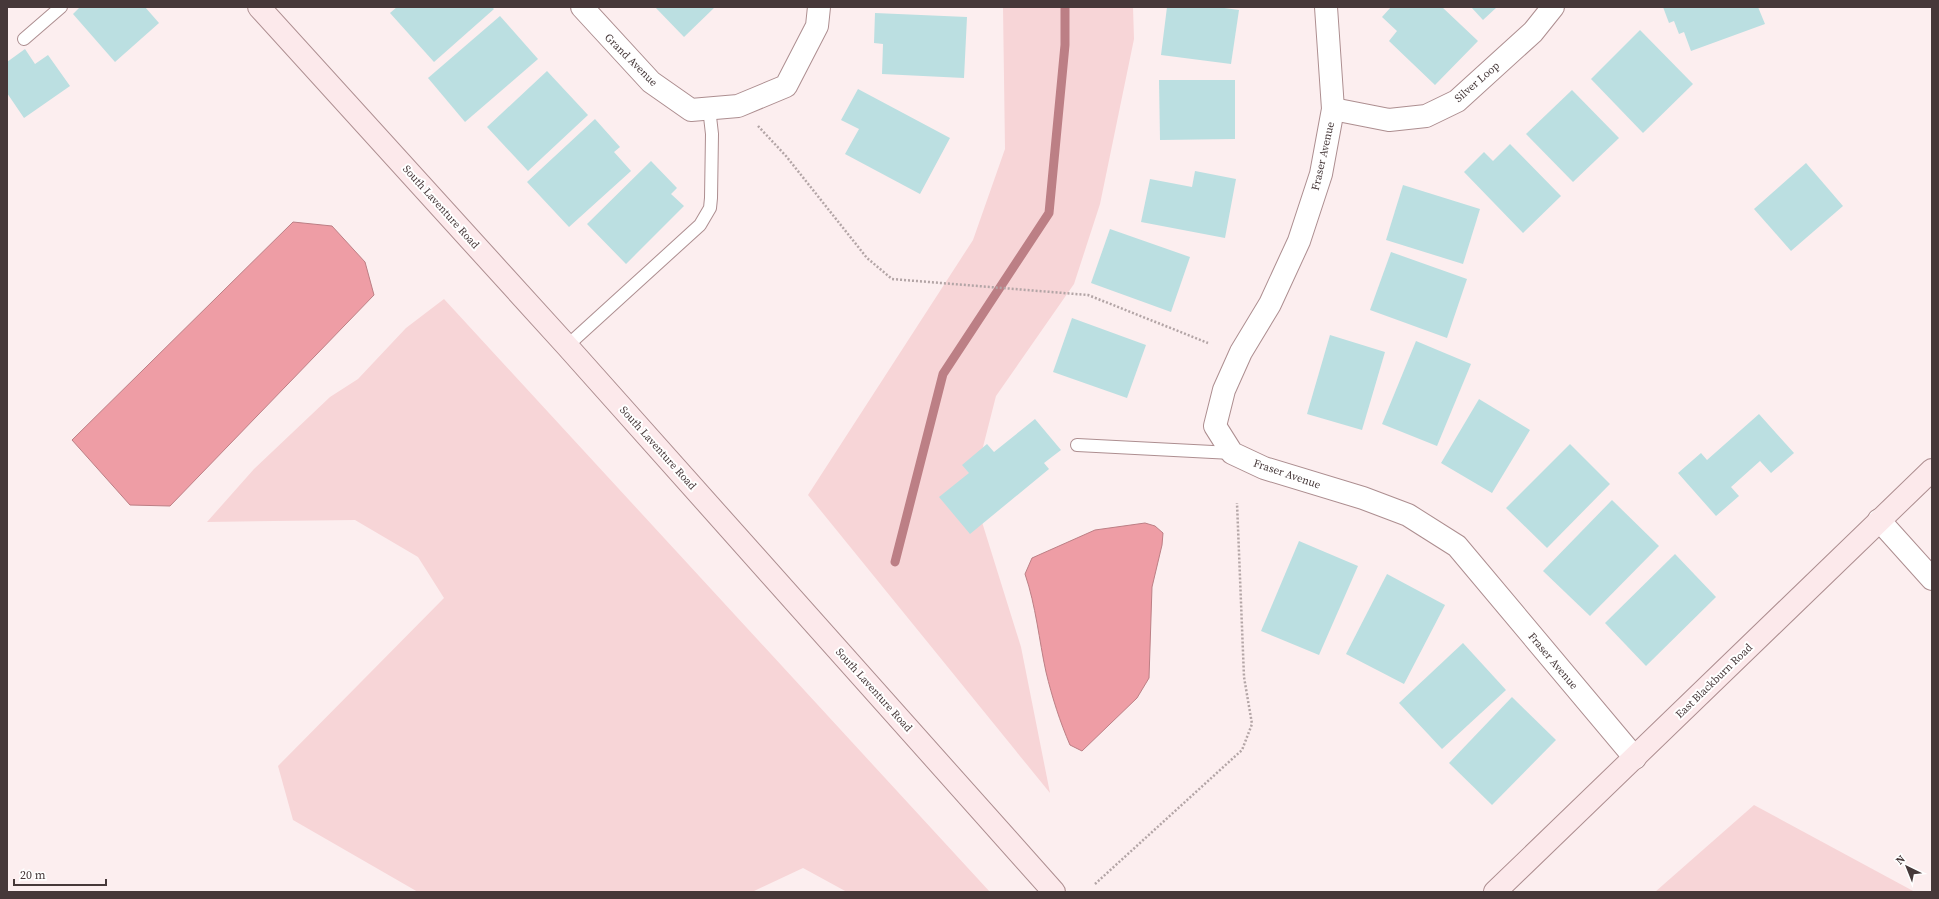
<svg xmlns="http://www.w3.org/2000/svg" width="1939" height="899" font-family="'Source Serif 4',serif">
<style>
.green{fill:#f7d5d7}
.water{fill:#ee9da5;stroke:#bc7f85}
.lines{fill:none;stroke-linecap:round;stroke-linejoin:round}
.stream{stroke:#bc7f85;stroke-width:9}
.building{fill:#bbdfe1}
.lane-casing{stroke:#ad8e90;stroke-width:14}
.street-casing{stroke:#ad8e90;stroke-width:24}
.secondary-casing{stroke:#ad8e90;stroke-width:24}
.path{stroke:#b3a5a6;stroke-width:2.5;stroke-dasharray:2 2;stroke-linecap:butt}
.lane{stroke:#fff;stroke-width:12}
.street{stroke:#fff;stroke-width:22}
.secondary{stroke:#fce9eb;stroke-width:22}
.labels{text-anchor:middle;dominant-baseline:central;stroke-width:4;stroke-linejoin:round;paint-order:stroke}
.street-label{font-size:11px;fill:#463839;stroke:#fff}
</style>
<rect width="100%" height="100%" fill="#fceeef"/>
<g class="green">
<polygon points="1003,7 1133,7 1134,39 1100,204 1074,284 996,396 972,490 1021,647 1050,793 808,495 973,240 1005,149"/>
<polygon points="444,299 990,892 847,892 803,868 752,892 418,892 293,820 278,766 444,598 418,557 355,520 207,522 254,469 330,397 358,379 406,328"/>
<polygon points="1754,805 1915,892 1655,892"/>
</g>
<g class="water">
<polygon points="293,222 332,226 365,262 374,295 170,506 130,505 72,440"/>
<path d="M1145 523 1155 526 1163 533 1162 545 1152 587 1149 678 1137 698 1082 751 1070 745C1060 722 1052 697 1046 672 1039 640 1036 606 1025 574L1032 558 1095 530Z"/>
</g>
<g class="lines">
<polyline class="stream" points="895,562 943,374 1049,213 1065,45 1065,7"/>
</g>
<g class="building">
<polygon points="80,7 145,7 159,23 115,62 73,14"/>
<polygon points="397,7 492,7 494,9 434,62 390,13"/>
<polygon points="655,7 715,7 684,37"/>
<polygon points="1167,7 1217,7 1239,10 1231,64 1161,55"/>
<polygon points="1391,7 1442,7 1478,41 1435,85 1389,41 1397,31 1382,17"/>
<polygon points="1471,7 1497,7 1483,20"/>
<polygon points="1663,7 1758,7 1765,24 1691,51 1684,32 1679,34 1674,21 1669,23"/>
<polygon points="875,13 967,17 964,78 882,74 883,44 874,43"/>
<polygon points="500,16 538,59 465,122 428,78"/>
<polygon points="1640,30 1693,84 1643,133 1591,79"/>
<polygon points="25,49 35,64 48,55 70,86 24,118 7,93 7,62"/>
<polygon points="547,71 588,115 528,171 487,127"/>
<polygon points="1159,80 1235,80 1235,139 1160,140"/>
<polygon points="858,89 950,138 920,194 845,154 859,129 841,120"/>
<polygon points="1572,90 1619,138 1573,182 1526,134"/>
<polygon points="595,119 620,147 614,152 631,171 569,227 527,182"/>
<polygon points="1510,144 1561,196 1523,233 1464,172 1484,152 1493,161"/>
<polygon points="651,161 677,188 671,194 684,206 626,264 587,224"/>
<polygon points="1806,163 1843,206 1791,251 1754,209"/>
<polygon points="1195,171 1236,179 1225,238 1141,222 1150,179 1192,187"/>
<polygon points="1403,185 1480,209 1463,264 1386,240"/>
<polygon points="1110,229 1190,257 1171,312 1091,283"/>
<polygon points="1391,252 1467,279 1447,338 1370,310"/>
<polygon points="1072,318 1146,345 1127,398 1053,372"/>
<polygon points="1330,335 1385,352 1362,430 1307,414"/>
<polygon points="1416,341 1471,364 1437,446 1382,424"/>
<polygon points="1479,399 1530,430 1492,493 1441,463"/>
<polygon points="1759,414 1794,453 1771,473 1760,461 1731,487 1739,496 1716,516 1678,473 1701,453 1707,460"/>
<polygon points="1035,419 1061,450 1044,463 1049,469 970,534 939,497 969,473 962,465 987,444 994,452"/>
<polygon points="1570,444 1610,484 1547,548 1506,508"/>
<polygon points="1612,500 1659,546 1590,616 1543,571"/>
<polygon points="1299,541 1358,566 1319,655 1261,631"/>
<polygon points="1675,554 1716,597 1646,666 1605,623"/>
<polygon points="1387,574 1445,605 1404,684 1346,654"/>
<polygon points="1463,643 1506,690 1442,749 1399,703"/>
<polygon points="1512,697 1556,740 1492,805 1449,763"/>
</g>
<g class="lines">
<defs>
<g id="lane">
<polyline points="24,39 61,7"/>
<polyline points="567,346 700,225 710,208 711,198 712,134 709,108"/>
<polyline points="1077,445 1232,453"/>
</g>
<g id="street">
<polyline points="582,7 651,82 691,110 738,106 786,86 817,26 819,7"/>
<polyline points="1326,7 1333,109 1321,174 1299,241 1270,304 1241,352 1224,390 1215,426 1232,453 1264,468 1363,498 1408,515 1457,546 1635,758"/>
<polyline points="1333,109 1389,120 1426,116 1457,101 1533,32 1553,7"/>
<polyline points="1879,520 1932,579"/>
</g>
<g id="secondary">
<polyline points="259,7 567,346 1054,892"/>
<polyline points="1495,892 1932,470"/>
</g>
</defs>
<use href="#lane" class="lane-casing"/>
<use href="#street" class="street-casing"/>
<use href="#secondary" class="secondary-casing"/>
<g class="path">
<polyline points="758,126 786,156 867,258 892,279 1088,295 1208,343"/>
<polyline points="1095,884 1242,750 1252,724 1244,677 1237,503"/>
</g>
<use href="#lane" class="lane"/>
<use href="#street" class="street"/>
<use href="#secondary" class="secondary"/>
</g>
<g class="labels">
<g class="street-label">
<text transform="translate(631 60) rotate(45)">Grand Avenue</text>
<text transform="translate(1477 82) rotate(-41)">Silver Loop</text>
<text transform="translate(1323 156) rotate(-77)">Fraser Avenue</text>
<text transform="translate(441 207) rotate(48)">South Laventure Road</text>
<text transform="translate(658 448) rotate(48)">South Laventure Road</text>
<text transform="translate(1287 474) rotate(19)">Fraser Avenue</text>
<text transform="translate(1553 661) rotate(50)">Fraser Avenue</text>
<text transform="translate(1714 681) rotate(-44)">East Blackburn Road</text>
<text transform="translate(874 690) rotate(48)">South Laventure Road</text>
</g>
</g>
<rect width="1939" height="899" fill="none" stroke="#463839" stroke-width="16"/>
<g transform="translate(1907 867) rotate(317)" stroke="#ffffff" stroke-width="3" paint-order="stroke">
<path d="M0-3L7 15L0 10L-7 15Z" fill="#463839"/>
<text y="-6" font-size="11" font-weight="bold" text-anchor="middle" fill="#463839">N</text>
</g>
<path d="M14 879v6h92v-6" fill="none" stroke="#463839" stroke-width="2"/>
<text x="20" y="879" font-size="12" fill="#463839" stroke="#ffffff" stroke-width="3" paint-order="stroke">20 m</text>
</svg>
